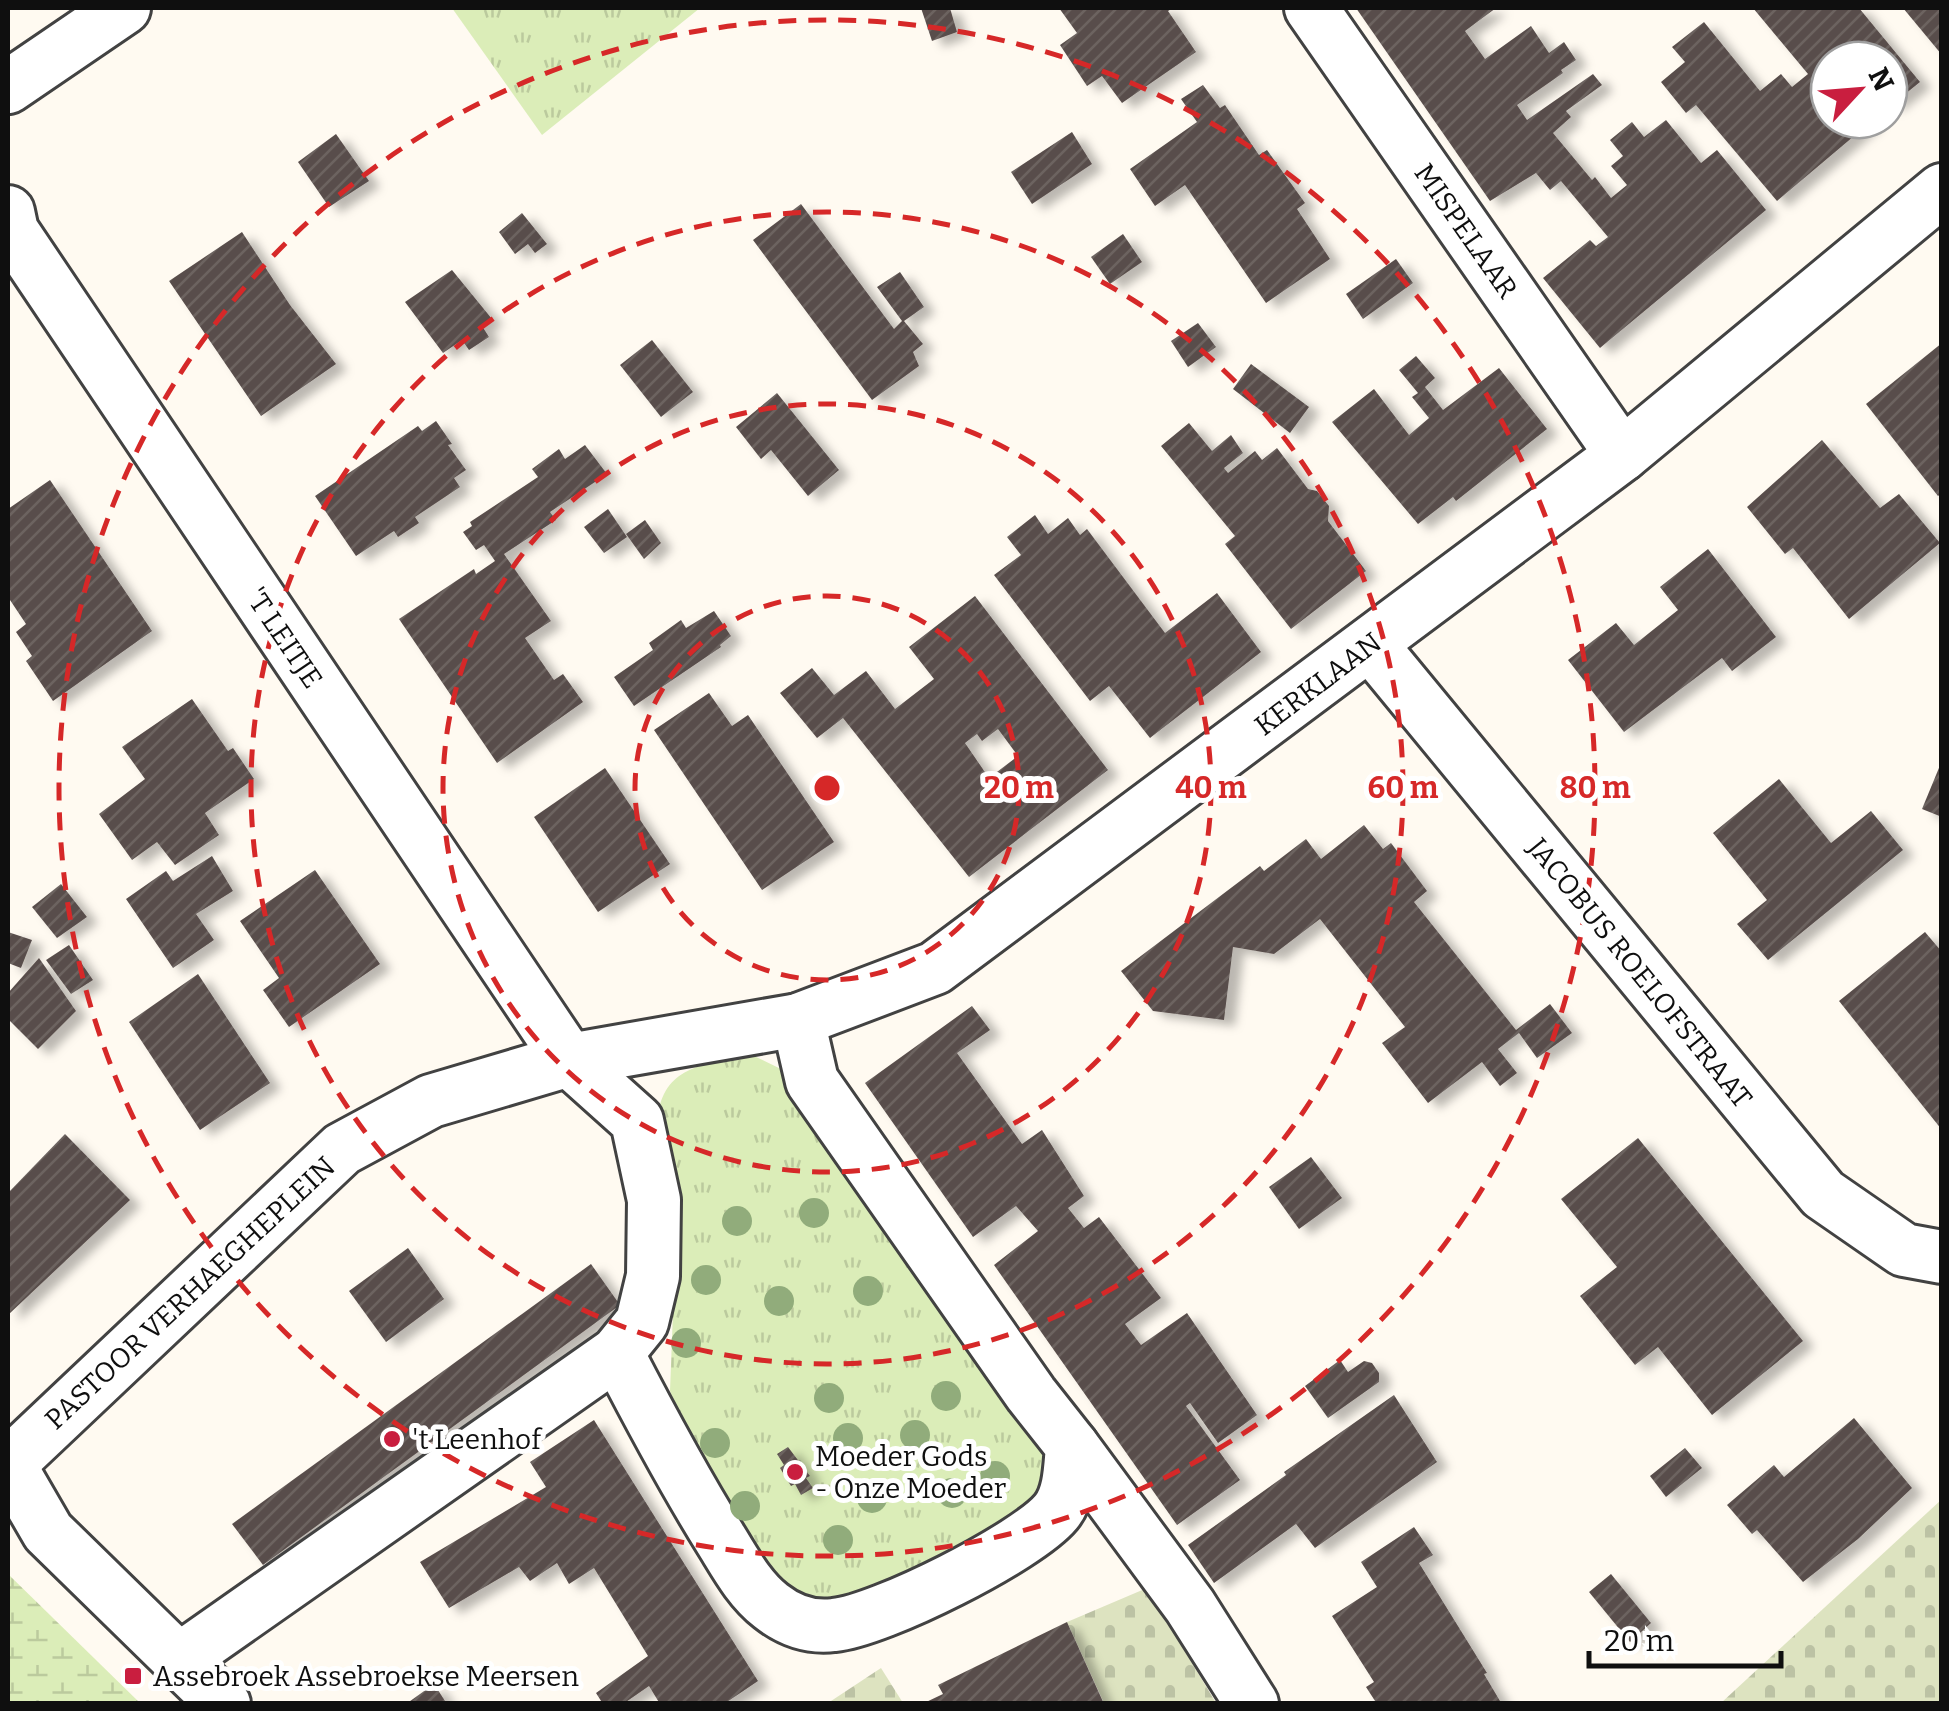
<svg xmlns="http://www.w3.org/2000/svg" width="1949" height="1711" font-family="Bitter,serif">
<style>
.wetland{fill:url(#wetland-marsh)}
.cemetery{fill:url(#cemetery-stones)}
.park{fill:url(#park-tufts)}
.building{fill:url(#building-hatch);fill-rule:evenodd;filter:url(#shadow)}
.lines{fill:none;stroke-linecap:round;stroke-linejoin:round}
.minor-casing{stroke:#424242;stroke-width:58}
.minor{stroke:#fff;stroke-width:52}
.tree{fill:#91ac7b}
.ring{fill:none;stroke:#d62828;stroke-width:5;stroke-dasharray:18 12}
.poi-dot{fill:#c91e3f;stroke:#fff;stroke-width:4}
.labels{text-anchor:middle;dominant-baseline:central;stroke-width:10;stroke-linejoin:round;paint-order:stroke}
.street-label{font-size:28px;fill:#0f0f0f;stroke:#fff}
.poi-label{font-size:28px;fill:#0f0f0f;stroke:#fff;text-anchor:start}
.centre{fill:#d62828;stroke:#fff;stroke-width:5}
.ring-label{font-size:30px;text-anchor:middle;font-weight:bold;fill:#d62828;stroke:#fff;stroke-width:10;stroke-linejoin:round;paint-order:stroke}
</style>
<defs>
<pattern id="wetland-marsh" width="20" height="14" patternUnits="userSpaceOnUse" patternTransform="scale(2.5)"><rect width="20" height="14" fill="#dbedb8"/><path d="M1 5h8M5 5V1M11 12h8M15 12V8" fill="none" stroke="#bbca9d"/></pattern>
<pattern id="cemetery-stones" width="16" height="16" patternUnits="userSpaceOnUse" patternTransform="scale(2.5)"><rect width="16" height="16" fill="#dde3c0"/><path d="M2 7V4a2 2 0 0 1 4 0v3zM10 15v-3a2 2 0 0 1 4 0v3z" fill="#bcc2a4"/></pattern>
<pattern id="park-tufts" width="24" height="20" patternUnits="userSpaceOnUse" patternTransform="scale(2.5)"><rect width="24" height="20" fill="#dbedb8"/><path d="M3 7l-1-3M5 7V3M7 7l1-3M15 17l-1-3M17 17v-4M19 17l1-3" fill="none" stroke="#bbca9d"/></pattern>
<pattern id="building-hatch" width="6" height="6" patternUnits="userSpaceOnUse" patternTransform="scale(2.5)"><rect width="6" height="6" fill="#594e4b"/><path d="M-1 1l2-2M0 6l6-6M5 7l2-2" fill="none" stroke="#6c6361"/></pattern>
<filter id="shadow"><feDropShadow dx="11" dy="6" stdDeviation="5" flood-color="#0004"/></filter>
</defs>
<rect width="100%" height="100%" fill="#fffaf1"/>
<polygon class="wetland" points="8,1574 140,1703 8,1703"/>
<g class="cemetery">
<polygon points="1941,1500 1941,1703 1721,1703"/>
<polygon points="1147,1588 1216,1703 1104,1703 1067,1622"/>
<polygon points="881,1668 903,1703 828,1703"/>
</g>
<g class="park">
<polygon points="452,8 700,8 542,135"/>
<path d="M754 1056 785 1071 1041 1435C1046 1459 1046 1475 1039 1498L943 1560 815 1610 745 1546 688 1446 670 1391 676 1233 660 1105C672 1062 715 1063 754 1056Z"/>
</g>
<g class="building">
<polygon points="921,8 950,8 957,32 932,41"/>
<polygon points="1059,8 1173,8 1168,11 1196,52 1122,103 1102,76 1087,86 1060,45 1077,33"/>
<polygon points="1356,8 1496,8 1465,31 1485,59 1531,26 1549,53 1564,42 1576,60 1561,70 1563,73 1517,105 1527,120 1593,74 1602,85 1566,111 1571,117 1553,133 1592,180 1595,177 1611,198 1627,185 1611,166 1623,156 1610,140 1632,122 1644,137 1666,120 1701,163 1717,150 1766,210 1600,348 1543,278 1590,240 1596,246 1608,237 1561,181 1550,190 1536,173 1490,201"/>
<polygon points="1753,8 1859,8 1920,82 1889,107 1889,60 1829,60 1829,120 1873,120 1777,201 1696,105 1686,113 1661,82 1685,62 1672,47 1704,22 1760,91 1781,74 1792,87 1808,74"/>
<polygon points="1903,8 1942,8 1942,55"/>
<polygon points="1203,85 1220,108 1225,105 1259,155 1267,150 1305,203 1297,209 1330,259 1266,303 1185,185 1155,206 1130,169 1197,122 1181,99"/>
<polygon points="1072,132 1092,164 1032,204 1011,172"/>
<polygon points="336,134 369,181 329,207 298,162"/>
<polygon points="801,204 894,329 902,321 877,287 900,272 924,307 904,321 923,344 913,352 919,366 872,400 753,240"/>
<polygon points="522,213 547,244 535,253 528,244 515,254 499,232"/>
<polygon points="242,232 290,305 336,364 261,416 169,281"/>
<polygon points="1123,234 1142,262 1110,284 1091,257"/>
<polygon points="1396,259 1413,283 1363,319 1346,294"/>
<polygon points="452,270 492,319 482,326 489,337 469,350 462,340 443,353 405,302"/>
<polygon points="1198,323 1216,347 1188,367 1171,341"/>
<polygon points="652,340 693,392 661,417 620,365"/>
<polygon points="1942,343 1942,493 1938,496 1866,404"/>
<polygon points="1416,356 1435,378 1425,387 1443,410 1499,368 1547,429 1456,501 1453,497 1418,524 1332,422 1374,389 1409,435 1429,418 1412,397 1418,393 1399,370"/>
<polygon points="1251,364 1309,407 1290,433 1233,389"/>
<polygon points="777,393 839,470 808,496 771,450 761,459 736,427"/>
<polygon points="436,421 452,444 448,445 466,470 454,478 460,487 415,517 419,523 398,537 394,531 356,556 315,496 418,426 422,431"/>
<polygon points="1189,423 1212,451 1231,435 1243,453 1224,468 1228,473 1255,451 1262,460 1277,448 1308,489 1317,491 1329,506 1328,521 1366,571 1291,629 1225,544 1235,536 1161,446"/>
<polygon points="1822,440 1880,508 1899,494 1940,543 1849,619 1793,548 1785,554 1747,507"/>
<polygon points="585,445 607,474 550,512 556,520 504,554 551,621 525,638 554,680 563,674 583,702 497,763 399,619 474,569 476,574 495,561 484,545 476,550 463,532 472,526 470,522 538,477 532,469 559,449 565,459"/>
<polygon points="50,480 152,631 53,701 26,661 32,656 16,632 26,624 8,597 8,509"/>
<polygon points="608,509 627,537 604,553 584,527"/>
<polygon points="1035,515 1048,534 1068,518 1080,535 1087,529 1165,633 1217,593 1261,652 1150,738 1109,686 1090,701 994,575 1021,555 1007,537"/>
<polygon points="645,520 661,543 644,559 626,534"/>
<polygon points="1708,549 1776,637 1732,671 1722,658 1624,732 1568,660 1616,623 1634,645 1678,610 1660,587"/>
<path d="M975 596 1108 770 969 877 843 718 817 738 780 693 812 668 834 695 866 671 895 709 934 679 909 647ZM998 729 1018 756 989 778 965 743 977 734 982 741Z"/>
<polygon points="714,611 731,636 720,645 721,647 634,706 614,677 653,650 649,643 681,620 686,628"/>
<polygon points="709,693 732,726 748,715 834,842 762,890 654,730"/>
<polygon points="192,699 228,751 233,748 254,779 205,813 219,835 175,865 157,842 132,860 99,814 145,779 122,747"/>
<polygon points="1941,763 1942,763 1942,817 1922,809"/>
<polygon points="605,768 670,864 598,912 534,817"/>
<polygon points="1779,779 1831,843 1871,811 1903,850 1768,960 1737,924 1767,900 1713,833"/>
<polygon points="1364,825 1383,849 1391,843 1427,891 1414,902 1516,1030 1550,1004 1572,1033 1537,1058 1519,1033 1498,1049 1517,1073 1500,1086 1482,1062 1428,1103 1382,1043 1405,1027 1320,919 1274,954 1233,947 1224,1020 1153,1011 1121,971 1260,866 1264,871 1306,839 1321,859"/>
<polygon points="212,856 233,891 196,914 214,940 173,968 126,899 166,871 173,881"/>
<polygon points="315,870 380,964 289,1027 263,990 279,978 240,921"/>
<polygon points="61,884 87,917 57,938 32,907"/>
<polygon points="8,932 32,940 21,968 8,963"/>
<polygon points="1925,932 1942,952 1942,1130 1839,1001"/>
<polygon points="69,945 93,980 71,994 46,960"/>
<polygon points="39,958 76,1011 38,1049 8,1019 8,993"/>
<polygon points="198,974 270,1083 200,1130 129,1022"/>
<polygon points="972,1006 990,1030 957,1053 1022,1144 1042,1130 1084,1196 1068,1208 1084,1228 1099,1217 1161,1298 1125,1324 1141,1345 1187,1313 1257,1415 1218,1443 1190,1403 1186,1406 1240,1480 1177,1525 994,1265 1038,1231 1016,1206 973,1237 865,1083"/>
<polygon points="65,1134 130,1200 8,1315 8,1193"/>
<polygon points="1638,1138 1803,1341 1712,1415 1658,1347 1635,1365 1580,1296 1617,1267 1561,1199"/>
<polygon points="1311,1157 1342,1198 1299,1229 1269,1187"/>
<polygon points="408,1248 444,1299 386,1342 349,1291"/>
<polygon points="591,1264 620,1305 263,1565 232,1524"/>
<polygon points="1340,1360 1348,1372 1364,1361 1372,1363 1379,1373 1379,1382 1328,1418 1305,1386"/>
<polygon points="1394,1395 1437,1462 1315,1548 1296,1524 1214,1583 1188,1545 1286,1475 1284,1472"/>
<polygon points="1854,1418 1912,1488 1858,1539 1803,1582 1757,1530 1752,1534 1727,1505 1774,1465 1784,1477"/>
<polygon points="594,1420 758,1681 724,1704 660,1704 649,1686 623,1704 603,1704 596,1693 648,1656 594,1568 569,1584 557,1563 530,1581 519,1567 449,1608 420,1562 546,1487 530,1462"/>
<polygon points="788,1447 810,1476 806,1478 813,1488 801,1495 795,1484 791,1486 780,1468 784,1465 777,1454"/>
<polygon points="1685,1448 1702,1468 1666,1497 1650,1476"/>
<polygon points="1414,1527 1433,1555 1419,1563 1487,1673 1484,1674 1500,1701 1497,1704 1377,1704 1366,1687 1374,1682 1332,1616 1377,1587 1361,1562"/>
<polygon points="1611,1574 1651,1623 1630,1642 1589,1592"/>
<polygon points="1067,1622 1104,1704 922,1704 943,1694 938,1685"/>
<polygon points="434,1684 447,1704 406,1704"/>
</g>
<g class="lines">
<defs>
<g id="minor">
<polyline points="1311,8 1622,455"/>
<polyline points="8,87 124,8"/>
<polyline points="8,212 12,231 569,1060 637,1121 654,1200 653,1276 642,1322 617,1353 179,1660"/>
<polyline points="1371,645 1823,1194 1904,1250 1942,1257"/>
<path d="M617 1353C650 1417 683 1479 721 1540 736 1564 749 1589 771 1606 790 1621 810 1628 834 1625 880 1621 1027 1547 1056 1512 1070 1495 1070 1468 1072 1446L1031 1394 812 1081 798 1020"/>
<polyline points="1072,1446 1190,1606 1252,1704"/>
<polyline points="8,1463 48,1532 224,1704"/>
<polyline points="9,1464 342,1149 431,1101 569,1060 798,1020 935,968 1622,455 1942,190"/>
</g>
</defs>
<use href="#minor" class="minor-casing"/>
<use href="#minor" class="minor"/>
</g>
<g class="tree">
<circle cx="814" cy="1213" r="15"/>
<circle cx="737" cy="1221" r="15"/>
<circle cx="706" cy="1280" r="15"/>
<circle cx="868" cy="1291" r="15"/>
<circle cx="779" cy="1301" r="15"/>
<circle cx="686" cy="1343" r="15"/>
<circle cx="946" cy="1396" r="15"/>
<circle cx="829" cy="1398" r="15"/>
<circle cx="915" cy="1435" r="15"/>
<circle cx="848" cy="1438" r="15"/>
<circle cx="715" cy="1443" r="15"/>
<circle cx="995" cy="1476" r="15"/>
<circle cx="952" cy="1493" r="15"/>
<circle cx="872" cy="1498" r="15"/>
<circle cx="745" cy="1506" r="15"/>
<circle cx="838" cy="1540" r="15"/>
</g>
<g class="ring">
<circle cx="827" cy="788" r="192"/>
<circle cx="827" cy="788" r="384"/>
<circle cx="827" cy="788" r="576"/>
<circle cx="827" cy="788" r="768"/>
</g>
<g class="poi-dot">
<circle cx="392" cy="1439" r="10"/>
<circle cx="795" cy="1472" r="10"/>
<rect x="123" y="1666" width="20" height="20" rx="5"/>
</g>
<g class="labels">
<g class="street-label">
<text transform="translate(1466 231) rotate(55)">MISPELAAR</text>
<text transform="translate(284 638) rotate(56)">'T LEITJE</text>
<text transform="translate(1318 684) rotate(-37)">KERKLAAN</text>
<text transform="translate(1640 973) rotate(51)">JACOBUS ROELOFSTRAAT</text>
<text transform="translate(190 1293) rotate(-43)">PASTOOR VERHAEGHEPLEIN</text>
</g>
<g class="poi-label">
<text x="412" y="1439">'t Leenhof</text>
<text x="815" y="1456">Moeder Gods<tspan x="815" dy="32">- Onze Moeder</tspan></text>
<text x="153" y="1676">Assebroek Assebroekse Meersen</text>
</g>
</g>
<circle cx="827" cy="788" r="15" class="centre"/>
<g class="ring-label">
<text x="1019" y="798">20 m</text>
<text x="1211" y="798">40 m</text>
<text x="1403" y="798">60 m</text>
<text x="1595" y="798">80 m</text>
</g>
<rect width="1949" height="1711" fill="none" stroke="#0f0f0f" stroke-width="20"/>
<g transform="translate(1859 90) rotate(64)"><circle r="48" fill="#ffffff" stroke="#9f9f9f" stroke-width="2.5"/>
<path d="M0-8L18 38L0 25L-18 38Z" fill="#c91e3f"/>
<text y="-15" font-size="28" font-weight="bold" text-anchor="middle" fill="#0f0f0f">N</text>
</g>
<path d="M1589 1651v15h192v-15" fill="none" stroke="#0f0f0f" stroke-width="5"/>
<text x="1604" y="1651" font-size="30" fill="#0f0f0f" stroke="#ffffff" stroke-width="8" paint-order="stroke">20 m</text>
</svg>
